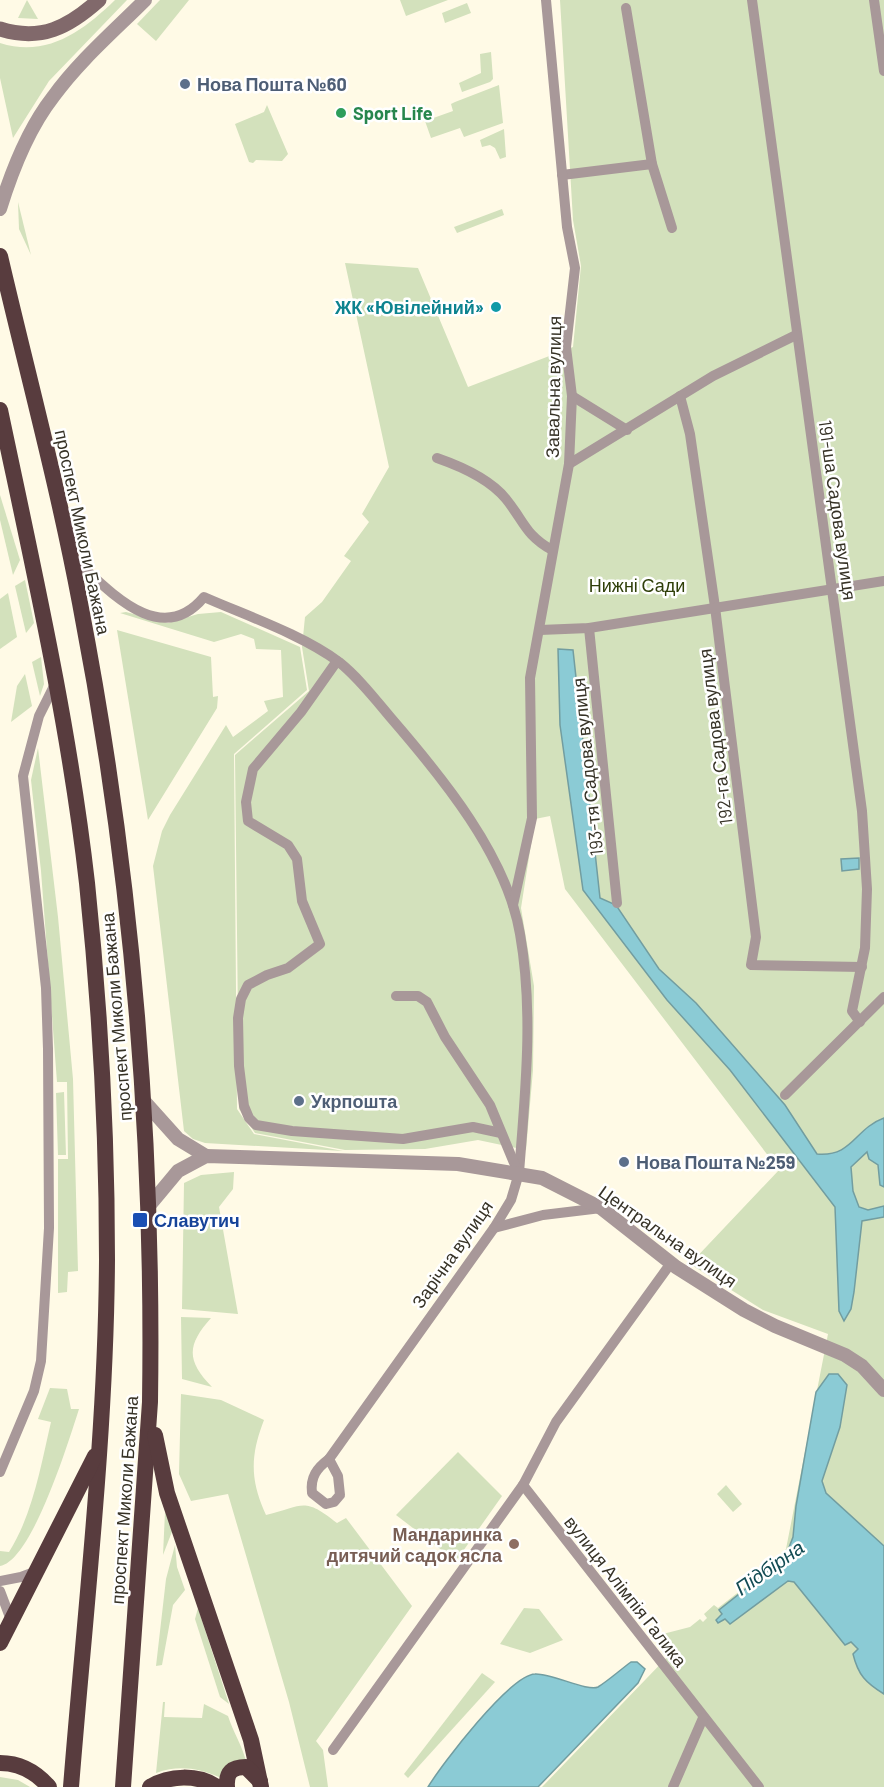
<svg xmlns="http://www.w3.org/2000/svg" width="884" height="1787" font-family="Barlow,sans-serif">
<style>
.green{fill:#d3e1bc}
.water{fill:#8bcbd5;stroke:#729da0;stroke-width:1.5}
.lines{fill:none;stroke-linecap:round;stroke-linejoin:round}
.minor{stroke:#a89899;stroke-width:10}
.tertiary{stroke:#a89899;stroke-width:14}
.secondary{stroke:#81696b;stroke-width:15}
.trunk{stroke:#583c3e;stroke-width:16}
.service-dot{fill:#5c6f8a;stroke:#fff;stroke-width:2}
.leisure-dot{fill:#2e9e5b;stroke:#fff;stroke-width:2}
.culture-dot{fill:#0f9aa8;stroke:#fff;stroke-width:2}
.transit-dot{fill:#1a4fb4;stroke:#fff;stroke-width:2}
.education-dot{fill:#8d6e63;stroke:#fff;stroke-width:2}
.labels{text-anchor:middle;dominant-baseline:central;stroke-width:5;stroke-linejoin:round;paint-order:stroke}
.service-label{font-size:18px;font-weight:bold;fill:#4e5e75;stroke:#fff;text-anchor:start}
.leisure-label{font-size:18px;font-weight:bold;fill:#27864d;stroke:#fff;text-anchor:start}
.culture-label{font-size:18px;font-weight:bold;fill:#0d838f;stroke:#fff;text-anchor:end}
.street-label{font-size:18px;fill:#363226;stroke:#fff}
.park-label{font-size:18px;fill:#2f3f09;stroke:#fff}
.transit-label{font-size:18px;font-weight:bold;fill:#164399;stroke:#fff;text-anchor:start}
.education-label{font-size:18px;font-weight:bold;fill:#785e54;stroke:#fff;text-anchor:end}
.water-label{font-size:20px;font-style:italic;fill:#124b53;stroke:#fff}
</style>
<rect width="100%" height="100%" fill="#fffae6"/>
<g class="green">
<polygon points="27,0 38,19 18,18"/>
<path d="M115 0H127L49 81 13 138 0 78V43C47 58 83 31 115 0Z"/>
<polygon points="160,0 189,0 156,41 137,24"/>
<polygon points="400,0 448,0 406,16"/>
<polygon points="560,0 884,0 884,1787 542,1787 672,1652 659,1635 690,1627 700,1619 703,1622 707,1618 704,1614 714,1605 718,1608 767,1570 786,1549 828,1334 763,1310 690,1264 779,1170 565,889 550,816 535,819 521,908 534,986 533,1070 526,1150 478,1140 425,1149 345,1150 255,1133 239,1109 235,755 309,691 302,647 305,617 322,602 351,561 344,556 369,522 362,514 389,467 345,263 418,268 468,387 573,347 581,266 573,220"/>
<polygon points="467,3 471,13 445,23 442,13"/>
<polygon points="491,52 493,79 490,82 462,92 459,83 481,73 480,54"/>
<polygon points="499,85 503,123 464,137 460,128 431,138 425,121 453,111 451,104 455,102"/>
<polygon points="267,105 288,154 282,161 256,160 253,163 249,162 235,124 264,112"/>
<polygon points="504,129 506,157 500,159 495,148 490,145 482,147 480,140"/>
<polygon points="18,202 31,255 19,229"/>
<polygon points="502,209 504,215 457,233 454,227"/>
<polygon points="0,495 20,560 13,575 0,520"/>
<polygon points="25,580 34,623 26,633 15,586"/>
<polygon points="8,593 17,637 0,649 0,599"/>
<polygon points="126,612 168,623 198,614 221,612 300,647 307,690 234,754 237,1109 254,1134 343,1151 205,1143 193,1139 184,1131 153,866 162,831 170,815 226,725 233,737 268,711 264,701 283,697 281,650 256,649 254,639 241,634 214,642 120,613"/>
<polygon points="117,630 211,657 213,697 218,696 217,708 148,820"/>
<polygon points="41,657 44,684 40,696 32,662"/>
<polygon points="25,674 32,706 11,722 17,686"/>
<polygon points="38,748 58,917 73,1079 78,1271 68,1272 67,1292 58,1293 58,1159 68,1159 67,1082 57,1082 41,871 31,780"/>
<polygon points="64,1092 66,1155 58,1155 56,1093"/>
<polygon points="234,1172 233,1189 219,1207 238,1314 182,1309 184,1183 201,1175"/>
<path d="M181 1317 211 1318C187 1345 186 1360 212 1387L182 1379Z"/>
<path d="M50 1388 67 1389 71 1409H79C69 1440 32 1561 0 1566V1551L9 1552C33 1514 41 1465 51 1422L38 1419Z"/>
<path d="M181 1394 221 1400 264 1420C250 1456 250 1480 266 1515 304 1506 303 1496 337 1523L346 1518 412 1606 316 1741 323 1750 328 1787H310L289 1702 228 1494 191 1501 179 1474Z"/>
<polygon points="458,1452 502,1496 456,1561 396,1515"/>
<polygon points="726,1485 742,1504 733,1512 717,1494"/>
<polygon points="165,1512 173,1529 163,1555"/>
<polygon points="175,1545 177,1567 185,1590 173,1605 162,1665 156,1666 166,1579"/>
<polygon points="198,1608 229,1704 220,1697 195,1619"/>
<polygon points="524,1608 539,1609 563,1640 530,1653 500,1644"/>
<polygon points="482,1673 495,1682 408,1778 404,1774"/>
<path d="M163 1702H165L164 1717 202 1718 204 1704 228 1716C233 1732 242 1745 246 1761L219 1777C197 1768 179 1765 156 1773Z"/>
<polygon points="0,1777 18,1780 30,1787 0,1787"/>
</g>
<g class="water">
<path d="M558 649 573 650 600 898 616 905 659 969 696 1003 785 1105 817 1154C853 1157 854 1129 884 1118V1187L880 1185 878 1165 869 1159 867 1152 851 1167 853 1191 859 1207 868 1210 884 1206V1217L862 1221 854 1292 851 1309 844 1321 839 1311 835 1207 730 1070 667 1000 583 890 560 725Z"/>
<polygon points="859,858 859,869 842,871 841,859"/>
<path d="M829 1374H838L847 1385 840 1427 822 1481 826 1493 884 1546V1694C866 1683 858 1675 853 1654L858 1649 851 1642 845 1645 794 1582 788 1581 730 1624 725 1619 718 1623 716 1620 722 1614 719 1610 768 1571 788 1550 793 1537 796 1506 816 1392Z"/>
<path d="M631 1662H637L645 1669 638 1683 538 1787H428C442 1764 510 1675 535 1674 551 1673 588 1692 598 1687 609 1680 620 1670 631 1662Z"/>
</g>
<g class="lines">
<g class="minor">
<polyline points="752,0 862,811 867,889 865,948 852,1011 860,1022"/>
<polyline points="874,0 884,71"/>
<polyline points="626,8 652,164 672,228"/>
<polyline points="562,175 652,164"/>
<polyline points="572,396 627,430"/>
<polyline points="680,396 690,434 715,607 756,937 751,965 862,967"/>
<path d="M437 458C460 466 490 479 506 499 524 521 525 535 552 550"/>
<polyline points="569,464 713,376 796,335"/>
<path d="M72 557C108 589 160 650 204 597 247 616 301 634 339 662 359 678 375 699 391 718 442 777 507 856 520 934 534 1013 525 1094 519 1173L511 1200 494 1228 329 1459"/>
<polyline points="589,628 617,903"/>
<polyline points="540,630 589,628 884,581"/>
<polyline points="337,661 301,712 253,769 246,802 248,821 288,845 297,859 302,901 320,944 288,968 267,975 248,985 241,999 238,1018 239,1066 244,1106 249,1118 256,1125 292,1131 403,1139 473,1127 501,1133"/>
<polyline points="513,905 532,818 530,678 569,464 572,396 566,347 575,268 567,227 546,0"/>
<polyline points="396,996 418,996 427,1002 445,1037 490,1105 517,1170"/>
<polyline points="785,1095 884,997"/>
<polyline points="494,1228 543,1215 601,1208"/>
<path d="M329 1459 338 1476 340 1495 334 1502 326 1504 312 1493C310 1477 317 1468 329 1459Z"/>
<polyline points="0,1472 34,1391 41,1361 49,1228 48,1049 46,988 23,776 39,716 56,682"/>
<polyline points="523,1485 759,1787"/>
<polyline points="0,1581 21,1577 37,1571"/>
<polyline points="0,1591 11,1620"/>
<polyline points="333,1750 523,1485 556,1422 671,1263"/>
<polyline points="673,1787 703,1718"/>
</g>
<g class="tertiary">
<path d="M0 209C12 170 28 129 53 97 79 61 114 31 145 0"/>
<polyline points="143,1100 178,1139 206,1156"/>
<polyline points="148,1207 178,1171 206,1156 458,1164 542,1178 601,1208 676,1267 744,1310 775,1326 845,1355 862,1366 884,1390"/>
</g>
<path class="secondary" d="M0 29C41 42 69 27 99 0"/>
<g class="trunk">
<path d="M0 256C27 372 58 486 80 603 131 866 154 1134 150 1402L123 1787"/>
<path d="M0 410C33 567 69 724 87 883 100 1007 107 1134 107 1259 106 1435 85 1611 71 1787"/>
<polyline points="155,1435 167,1493 251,1740 261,1787"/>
<polyline points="0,1643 95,1456"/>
<path d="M0 1763C20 1763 36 1772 49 1787"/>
<path d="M150 1787C169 1775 198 1774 217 1787"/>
<path d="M227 1787C226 1772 232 1767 246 1767L260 1781"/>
</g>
</g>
<g class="service-dot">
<circle cx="185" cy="84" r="6"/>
<circle cx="299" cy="1101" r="6"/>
<circle cx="624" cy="1162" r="6"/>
</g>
<circle class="leisure-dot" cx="341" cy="113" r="6"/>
<circle class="culture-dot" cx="496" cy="307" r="6"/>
<rect class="transit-dot" x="132" y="1212" width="16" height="16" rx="3"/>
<circle class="education-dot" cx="514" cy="1544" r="6"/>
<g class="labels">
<g class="service-label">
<text x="197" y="84">Нова Пошта №60</text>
<text x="311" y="1101">Укрпошта</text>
<text x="636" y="1162">Нова Пошта №259</text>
</g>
<g class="leisure-label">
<text x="353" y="113">Sport Life</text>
</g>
<g class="culture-label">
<text x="484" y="307">ЖК «Ювілейний»</text>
</g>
<g class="street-label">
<text transform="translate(553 387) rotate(-89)">Завальна вулиця</text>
<text transform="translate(838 510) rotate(82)">191-ша Садова вулиця</text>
<text transform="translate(83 532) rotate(78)">проспект Миколи Бажана</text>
<text transform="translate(715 737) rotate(-97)">192-га Садова вулиця</text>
<text transform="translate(587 767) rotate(-96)">193-тя Садова вулиця</text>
<text transform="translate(116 1017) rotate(-95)">проспект Миколи Бажана</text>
<text transform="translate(668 1236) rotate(35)">Центральна вулиця</text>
<text transform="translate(452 1254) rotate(-55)">Зарічна вулиця</text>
<text transform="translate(124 1500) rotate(-86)">проспект Миколи Бажана</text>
<text transform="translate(626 1591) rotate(52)">вулиця Алімпія Галика</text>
</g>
<g class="park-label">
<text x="637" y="585">Нижні Сади</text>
</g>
<g class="transit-label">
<text x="154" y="1220">Славутич</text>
</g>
<g class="education-label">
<text x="502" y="1534">Мандаринка<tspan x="502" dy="21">дитячий садок ясла</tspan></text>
</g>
<g class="water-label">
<text transform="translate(769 1567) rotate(-35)">Підбірна</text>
</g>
</g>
</svg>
